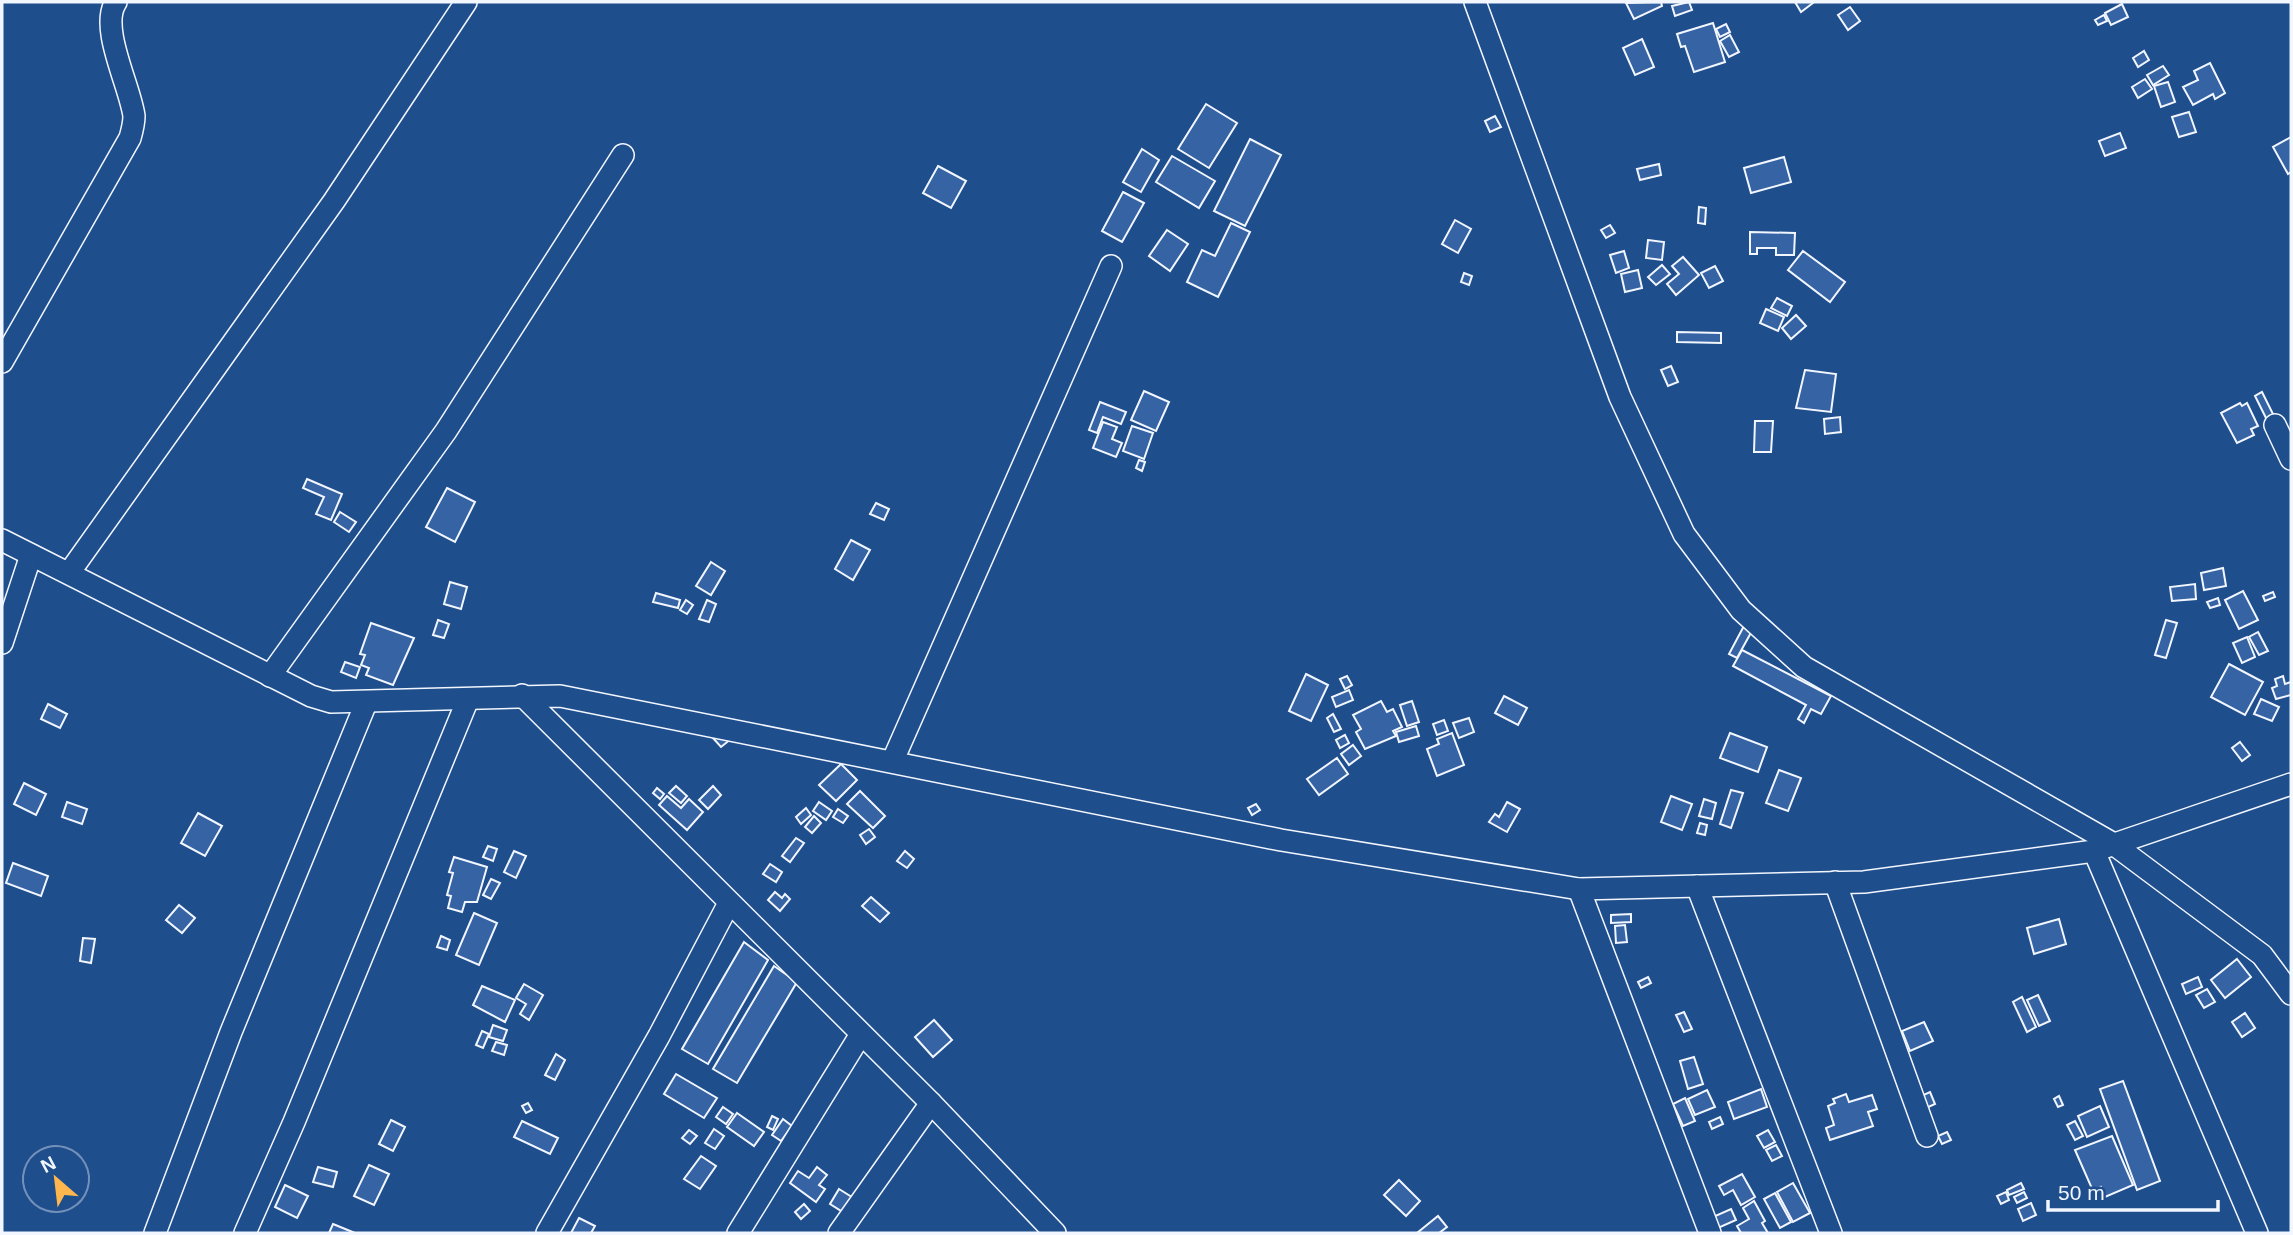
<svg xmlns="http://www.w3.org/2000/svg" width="2293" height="1235" font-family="Arial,sans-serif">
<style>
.building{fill:#3563a3;stroke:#f2f6ff;stroke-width:2}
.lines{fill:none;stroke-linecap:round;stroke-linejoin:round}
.minor-casing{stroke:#f2f6ff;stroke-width:24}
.minor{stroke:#1f4e8c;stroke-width:21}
</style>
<rect width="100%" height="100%" fill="#1f4e8c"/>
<g class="building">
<polygon points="1661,2 1662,6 1634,19 1626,3"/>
<polygon points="1689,2 1692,10 1675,16 1672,6"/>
<polygon points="1795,2 1812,2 1813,3 1801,12"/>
<polygon points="2122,4 2128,17 2111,25 2105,13"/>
<polygon points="1850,7 1860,21 1848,30 1838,15"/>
<polygon points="2104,15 2107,21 2098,25 2095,20"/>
<polygon points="1713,23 1725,62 1694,72 1685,46 1681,47 1677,34"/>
<polygon points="1726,24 1730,32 1720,37 1716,29"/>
<polygon points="1730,35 1739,52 1729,57 1720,41"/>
<polygon points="1642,39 1654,67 1635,75 1623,48"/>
<polygon points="2144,51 2149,60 2138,67 2133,58"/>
<polygon points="2210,63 2225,93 2215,99 2213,94 2193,105 2183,87 2198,80 2194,71"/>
<polygon points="2163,66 2169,75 2153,85 2147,75"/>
<polygon points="2145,79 2152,89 2138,98 2132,87"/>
<polygon points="2168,82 2175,102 2161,107 2154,86"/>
<polygon points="1206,104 1237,123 1209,168 1178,149"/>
<polygon points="2189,112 2196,132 2179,137 2172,117"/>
<polygon points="1495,116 1501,127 1490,132 1485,121"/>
<polygon points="2120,133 2126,148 2105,156 2099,141"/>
<polygon points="2291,137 2291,172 2288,174 2273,147"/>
<polygon points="1250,139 1281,155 1245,226 1214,211"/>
<polygon points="1142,149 1159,160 1141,192 1123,182"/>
<polygon points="1172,156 1215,181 1199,208 1156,182"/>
<polygon points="1784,157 1791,182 1751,193 1744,168"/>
<polygon points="1659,164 1661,175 1640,180 1637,169"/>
<polygon points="938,166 966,181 951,208 923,193"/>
<polygon points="1123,192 1144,203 1122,242 1102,231"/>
<polygon points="1699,207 1706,208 1705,224 1698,223"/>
<polygon points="1455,220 1471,229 1458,253 1442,244"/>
<polygon points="1231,223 1250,232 1218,297 1187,282 1202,250 1215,256"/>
<polygon points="1610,225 1615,233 1606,238 1601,230"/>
<polygon points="1167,230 1188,244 1170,271 1149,256"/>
<polygon points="1750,232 1795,233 1794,255 1776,255 1776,248 1757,248 1757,254 1750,254"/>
<polygon points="1648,240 1664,242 1662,260 1646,258"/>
<polygon points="1624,251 1629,268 1616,273 1610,255"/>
<polygon points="1803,251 1845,282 1830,302 1788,270"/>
<polygon points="1683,257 1699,275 1676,295 1667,284 1679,274 1672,266"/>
<polygon points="1662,265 1670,274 1656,285 1648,277"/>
<polygon points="1715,266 1723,281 1709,288 1701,273"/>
<polygon points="1638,270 1642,288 1625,292 1621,274"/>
<polygon points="1464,273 1472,276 1469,285 1461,282"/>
<polygon points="1777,298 1792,306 1787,316 1771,308"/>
<polygon points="1766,309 1784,317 1778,331 1760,323"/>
<polygon points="1796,315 1806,326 1791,339 1782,328"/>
<polygon points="1677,332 1721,333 1721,343 1677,342"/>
<polygon points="1671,366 1678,382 1668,386 1661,370"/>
<polygon points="1805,370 1836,374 1831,412 1796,408"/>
<polygon points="1144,391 1169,402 1156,431 1131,420"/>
<polygon points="2262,392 2274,416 2267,420 2255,396"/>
<polygon points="1100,402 1126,412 1121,424 1103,417 1097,433 1089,430"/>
<polygon points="2240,403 2242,406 2247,403 2258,426 2251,429 2254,435 2237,443 2221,413"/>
<polygon points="1840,417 1841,432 1825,434 1824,419"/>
<polygon points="1755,421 1773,421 1771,452 1754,452"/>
<polygon points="1103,422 1117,427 1112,439 1122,443 1116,457 1093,448"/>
<polygon points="1132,426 1153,433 1144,459 1123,451"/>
<polygon points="1139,460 1145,462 1142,471 1136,468"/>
<polygon points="307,479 342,494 331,520 316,514 324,497 303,488"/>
<polygon points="447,488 475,502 455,542 426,527"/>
<polygon points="876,503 889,509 884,520 870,514"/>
<polygon points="340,512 356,522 349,532 334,522"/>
<polygon points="851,540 870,550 853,580 835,569"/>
<polygon points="711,562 725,571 711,595 696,586"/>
<polygon points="2223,568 2226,586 2204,590 2201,573"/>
<polygon points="450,582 467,587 461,609 444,604"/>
<polygon points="2195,584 2196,599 2172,601 2170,587"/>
<polygon points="2243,591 2258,620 2239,629 2225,600"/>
<polygon points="2273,592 2275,597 2265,601 2263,596"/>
<polygon points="656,593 680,600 678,608 653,602"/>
<polygon points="2218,598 2220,605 2210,608 2207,602"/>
<polygon points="686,600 693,605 687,614 680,610"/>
<polygon points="707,600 716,604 709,622 699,619"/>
<polygon points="438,620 449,624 444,638 433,635"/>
<polygon points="2166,620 2177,623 2166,658 2155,655"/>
<polygon points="371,623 414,638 393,685 366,675 369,668 361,665 365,655 360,654"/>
<polygon points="1745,624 1753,629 1737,658 1729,654"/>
<polygon points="2258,632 2268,651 2259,655 2249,637"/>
<polygon points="2247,637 2255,657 2242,663 2233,643"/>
<polygon points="1742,650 1831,696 1821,714 1811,709 1804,723 1798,719 1806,705 1733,666"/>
<polygon points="345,662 360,667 356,678 341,672"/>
<polygon points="2229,664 2263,682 2245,715 2211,697"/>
<polygon points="1306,674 1328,685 1311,721 1289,711"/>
<polygon points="1347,676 1352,685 1345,689 1340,679"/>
<polygon points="2283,676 2285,684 2291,682 2291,695 2276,699 2272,688 2277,686 2275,679"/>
<polygon points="1349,690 1353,700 1336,707 1332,697"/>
<polygon points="1504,696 1527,708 1518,725 1495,713"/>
<polygon points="2261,699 2279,707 2272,721 2254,714"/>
<polygon points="1381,701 1387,712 1393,709 1402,727 1393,731 1396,736 1365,749 1356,732 1361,729 1353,715"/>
<polygon points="1412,701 1419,722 1407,726 1400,705"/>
<polygon points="48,704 67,714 60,728 41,719"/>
<polygon points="1333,714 1341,729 1334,732 1327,718"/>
<polygon points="1469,718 1474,732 1459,738 1453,723"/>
<polygon points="1444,720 1448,731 1437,735 1433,724"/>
<polygon points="1416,726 1419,736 1399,742 1396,732"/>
<polygon points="723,730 731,739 721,747 713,738"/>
<polygon points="1452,733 1464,765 1437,776 1427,749 1439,744 1437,739"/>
<polygon points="1730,733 1767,747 1758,772 1720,758"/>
<polygon points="1345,735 1349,743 1340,748 1336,740"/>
<polygon points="2240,742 2250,755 2242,761 2232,748"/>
<polygon points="1353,745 1361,756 1349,765 1341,754"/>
<polygon points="1337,758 1348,774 1319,795 1307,779"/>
<polygon points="841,764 857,780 836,801 819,785"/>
<polygon points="1779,770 1801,778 1788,811 1766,803"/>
<polygon points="24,783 46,794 36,815 14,804"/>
<polygon points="676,786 687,796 681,803 669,793"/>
<polygon points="713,786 721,795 708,809 699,800"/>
<polygon points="657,788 664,794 660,799 653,793"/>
<polygon points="1731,790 1743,793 1731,828 1720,824"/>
<polygon points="860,791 885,816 873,828 847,804"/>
<polygon points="667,796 681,808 689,799 703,812 687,830 659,805"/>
<polygon points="1671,796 1692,804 1682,830 1661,822"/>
<polygon points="1704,799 1716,803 1712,819 1699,816"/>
<polygon points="67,802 87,809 82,824 62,817"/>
<polygon points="819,802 832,811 826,820 813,811"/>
<polygon points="1507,802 1520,809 1507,832 1489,822 1495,814 1499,817"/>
<polygon points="1256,804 1260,810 1252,815 1248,808"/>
<polygon points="806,808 811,815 801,824 796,817"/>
<polygon points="838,809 848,816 843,823 833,817"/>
<polygon points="198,813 222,826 205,856 181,843"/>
<polygon points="814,816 821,823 812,833 805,827"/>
<polygon points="1700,823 1707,825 1705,835 1697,833"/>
<polygon points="869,829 875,837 866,844 860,835"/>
<polygon points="796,838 804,843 790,862 782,856"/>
<polygon points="488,846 497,849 493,861 483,857"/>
<polygon points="514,851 526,856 516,878 504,872"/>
<polygon points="905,851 914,859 907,868 897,861"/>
<polygon points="454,857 487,867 477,902 465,902 462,912 448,908 451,896 447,895 453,873 449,872"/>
<polygon points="13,863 48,876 41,896 6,883"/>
<polygon points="770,864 782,872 776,882 763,874"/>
<polygon points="491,879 500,883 491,899 483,895"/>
<polygon points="775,892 782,898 785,894 790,899 780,911 768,900"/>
<polygon points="871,897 889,913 880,922 862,906"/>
<polygon points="179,905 195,918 182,933 166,920"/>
<polygon points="474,913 497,923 479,965 456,955"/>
<polygon points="1631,914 1631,922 1611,923 1611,915"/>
<polygon points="2059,919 2066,944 2034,954 2027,928"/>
<polygon points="1625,925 1627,942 1616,943 1615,926"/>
<polygon points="441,936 450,940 447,950 437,947"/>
<polygon points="83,938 95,939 91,963 80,961"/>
<polygon points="744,942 768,960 708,1064 682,1049"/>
<polygon points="2237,959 2251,977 2225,998 2211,980"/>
<polygon points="774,966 797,982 737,1083 713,1069"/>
<polygon points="1648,977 1651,983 1641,988 1638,982"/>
<polygon points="2198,977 2202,987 2186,994 2182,984"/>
<polygon points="524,984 543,995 529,1020 520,1014 526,1004 516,998"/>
<polygon points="482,986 515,1000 505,1022 473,1005"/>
<polygon points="2207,989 2215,1002 2204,1008 2196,995"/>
<polygon points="2038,995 2050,1021 2039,1026 2027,1000"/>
<polygon points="2022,997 2036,1027 2027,1032 2013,1002"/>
<polygon points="1684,1012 1692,1029 1684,1032 1676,1015"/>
<polygon points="2245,1013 2255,1028 2242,1037 2232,1022"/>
<polygon points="934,1020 952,1040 933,1057 915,1037"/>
<polygon points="1924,1022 1933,1041 1910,1051 1902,1031"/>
<polygon points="493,1025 507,1030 503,1041 489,1037"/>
<polygon points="482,1031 489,1034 483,1048 476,1045"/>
<polygon points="496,1042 507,1045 504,1055 492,1051"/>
<polygon points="556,1054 565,1060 555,1080 545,1075"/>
<polygon points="1694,1057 1703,1084 1688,1089 1680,1061"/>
<polygon points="676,1074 717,1098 704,1118 664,1094"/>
<polygon points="2123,1081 2160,1181 2137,1190 2100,1089"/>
<polygon points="1761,1089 1767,1107 1734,1119 1728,1102"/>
<polygon points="1707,1090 1715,1107 1695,1115 1688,1099"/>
<polygon points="1930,1092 1935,1104 1924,1109 1919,1097"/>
<polygon points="1846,1094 1849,1102 1872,1095 1877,1109 1868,1112 1873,1126 1830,1140 1826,1128 1834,1125 1828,1106 1835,1103 1833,1099"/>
<polygon points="2059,1096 2063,1105 2058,1107 2054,1099"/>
<polygon points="1685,1098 1695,1121 1683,1126 1673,1104"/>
<polygon points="528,1103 532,1110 526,1113 522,1106"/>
<polygon points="2100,1106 2109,1127 2087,1137 2078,1116"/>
<polygon points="723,1107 733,1114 726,1124 716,1117"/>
<polygon points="737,1113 764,1132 754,1146 727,1127"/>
<polygon points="772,1116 778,1119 773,1130 767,1127"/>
<polygon points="1720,1117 1723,1124 1712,1129 1709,1122"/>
<polygon points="783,1119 792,1126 781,1141 772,1135"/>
<polygon points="391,1120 405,1127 393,1151 379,1144"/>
<polygon points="522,1121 558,1138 550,1154 514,1137"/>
<polygon points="2075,1121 2083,1136 2075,1140 2067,1125"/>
<polygon points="714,1129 724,1136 715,1149 705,1143"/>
<polygon points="689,1130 697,1136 690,1144 682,1138"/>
<polygon points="1768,1130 1775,1142 1764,1148 1757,1136"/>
<polygon points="1947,1132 1951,1140 1942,1144 1938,1136"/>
<polygon points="2112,1136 2133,1185 2105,1197 2101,1187 2093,1191 2075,1150"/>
<polygon points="1776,1145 1782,1156 1772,1161 1766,1150"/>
<polygon points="701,1156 716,1166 700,1189 684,1179"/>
<polygon points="369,1165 389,1174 374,1205 354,1196"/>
<polygon points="318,1167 337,1172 333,1187 313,1182"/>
<polygon points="817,1167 827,1175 819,1185 825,1189 816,1202 790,1183 798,1171 809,1178"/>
<polygon points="1742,1174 1755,1197 1741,1205 1733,1190 1724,1195 1719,1186"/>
<polygon points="1399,1180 1420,1201 1406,1216 1384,1195"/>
<polygon points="1793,1183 1810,1213 1793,1222 1777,1192"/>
<polygon points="2021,1183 2024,1189 2009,1195 2007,1190"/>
<polygon points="285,1185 308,1196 297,1218 275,1207"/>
<polygon points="839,1189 855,1199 846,1214 830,1204"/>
<polygon points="2006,1192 2009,1200 2001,1204 1997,1196"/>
<polygon points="2024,1192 2027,1198 2017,1203 2014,1197"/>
<polygon points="1775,1193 1791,1222 1780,1228 1764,1199"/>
<polygon points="1754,1201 1765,1221 1762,1223 1768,1233 1741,1233 1737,1226 1749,1219 1743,1208"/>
<polygon points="2031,1203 2036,1215 2023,1221 2018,1209"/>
<polygon points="804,1204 810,1211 801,1219 795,1212"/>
<polygon points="1731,1209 1736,1220 1718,1228 1713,1217"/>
<polygon points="1438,1216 1447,1227 1439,1233 1417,1233"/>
<polygon points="579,1218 595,1226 591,1233 571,1233"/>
<polygon points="333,1224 355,1233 329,1233"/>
</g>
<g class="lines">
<defs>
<g id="minor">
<polyline points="1475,2 1620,397 1684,534 1741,610 1804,667 2112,843 2262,955 2291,994"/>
<path d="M2 362 130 138C132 131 134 123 134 116 130 86 99 27 116 2"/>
<polyline points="2275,425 2291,459"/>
<polyline points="2,540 311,696 331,702 560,696 1281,840 1579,889 1864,882 2094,851 2291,784"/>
<polyline points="69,573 334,201 466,2"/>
<polyline points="2,643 31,555"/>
<polyline points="270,676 446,431 623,155"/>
<polyline points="522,695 931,1103 1055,1233"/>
<polyline points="893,760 1111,266"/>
<polyline points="2094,851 2257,1233"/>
<polyline points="1835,882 1927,1136"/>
<polyline points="1697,886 1831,1233"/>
<polyline points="1579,889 1710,1233"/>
<polyline points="155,1233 231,1032 366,703"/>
<polyline points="245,1233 294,1122 468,699"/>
<polyline points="547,1233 659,1036 729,903"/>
<polyline points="738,1233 861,1034"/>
<polyline points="839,1233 931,1103"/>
</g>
</defs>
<use href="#minor" class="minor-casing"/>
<use href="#minor" class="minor"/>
</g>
<rect width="2293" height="1235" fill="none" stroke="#f2f6ff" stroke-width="7"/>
<g transform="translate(56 1179) rotate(332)"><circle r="33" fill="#1f4e8c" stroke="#7391ba" stroke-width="2"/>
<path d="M0-5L12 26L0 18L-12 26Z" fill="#ffb74d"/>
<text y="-10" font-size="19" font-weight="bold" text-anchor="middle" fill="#f2f6ff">N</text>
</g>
<path d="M2048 1200v10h170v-10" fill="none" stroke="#f2f6ff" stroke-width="3.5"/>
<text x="2058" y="1200" font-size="21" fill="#f2f6ff" stroke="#1f4e8c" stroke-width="5" paint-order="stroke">50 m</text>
</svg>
